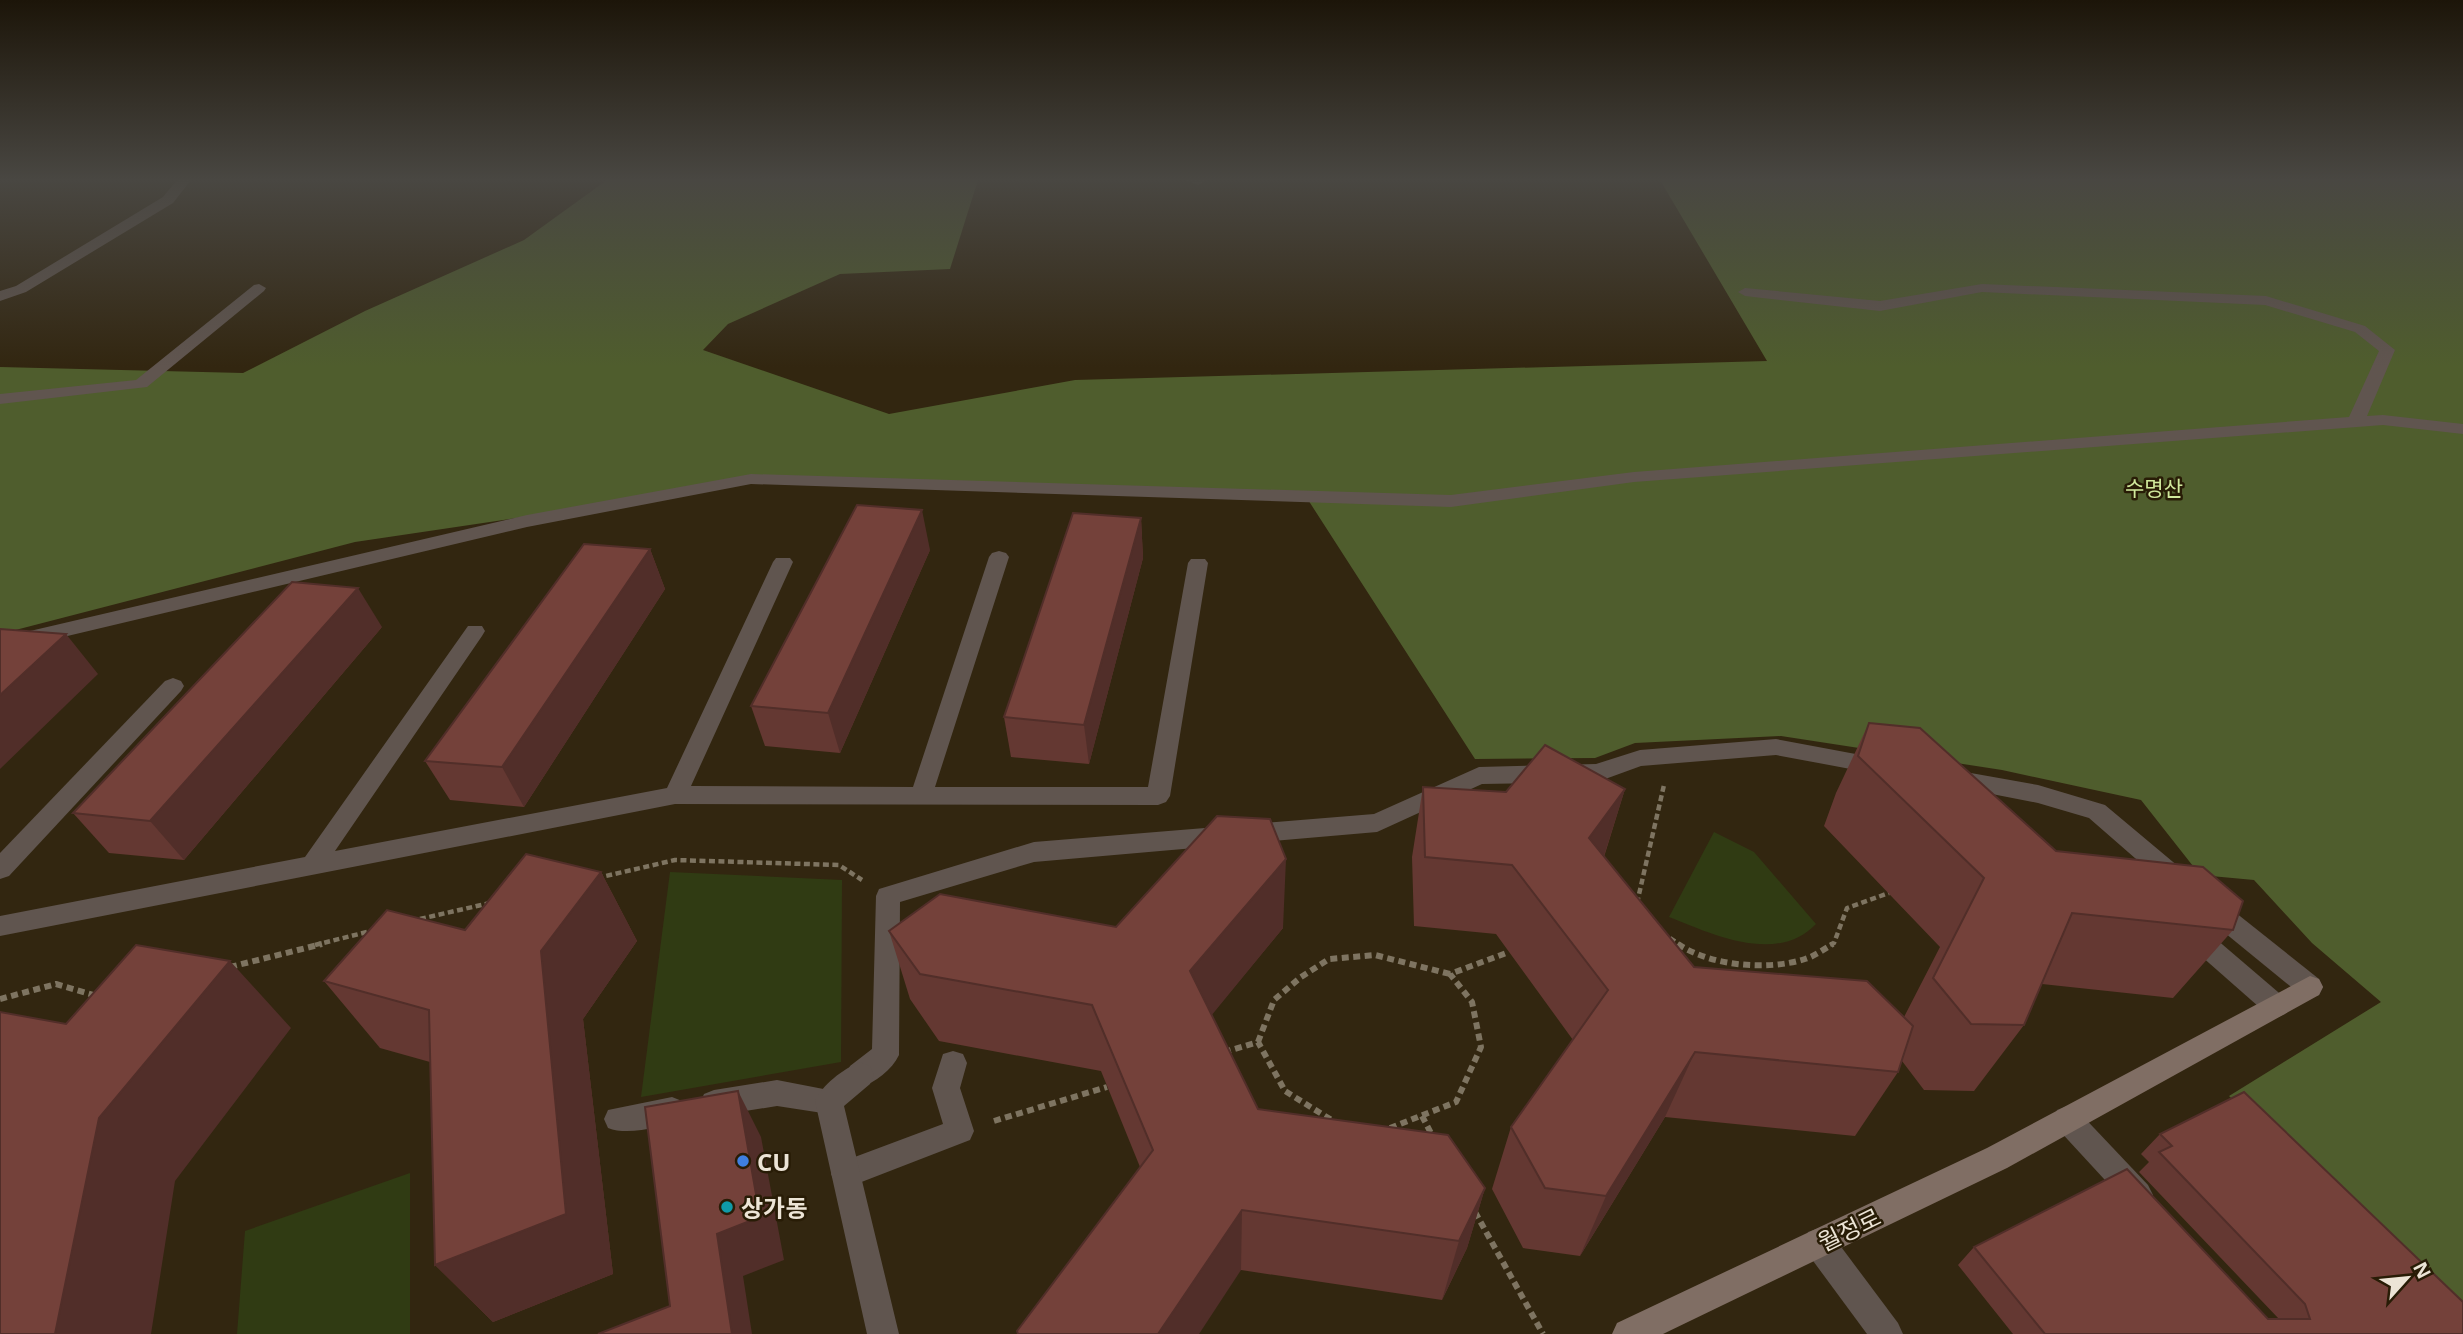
<svg xmlns="http://www.w3.org/2000/svg" width="2463" height="1334" font-family="'Open Sans','Noto Sans KR',sans-serif">
<style>
.green{fill:#303b13}
.forest{fill:#4f5d2d}
.lines{fill:none;stroke-linecap:round;stroke-linejoin:round}
.path-far1{stroke:#7e7461;stroke-width:4.5;stroke-dasharray:6 3.5;stroke-linecap:butt}
.path{stroke:#7e7461;stroke-width:6;stroke-dasharray:7 4.5;stroke-linecap:butt}
.lane{fill:#60554f;fill-rule:evenodd}
.street{fill:#60554f;fill-rule:evenodd}
.secondary{fill:#806e64;fill-rule:evenodd}
.wall{fill:#643832}
.shaded-wall{fill:#512e29}
.building{fill:#74413a;stroke:#512e29;stroke-width:2}
.shop-dot{fill:#3f7fe0;stroke:#281c06;stroke-width:2.5}
.culture-dot{fill:#0f9aa8;stroke:#281c06;stroke-width:2.5}
.labels{text-anchor:middle;dominant-baseline:central;stroke-width:5;stroke-linejoin:round;paint-order:stroke}
.park-label{font-size:21px;fill:#d0e99c;stroke:#281c06}
.near-poi-label{font-size:24px;font-weight:bold;fill:#ece4d6;stroke:#281c06;text-anchor:start}
.near-street-label{font-size:24px;fill:#ece4d6;stroke:#281c06}
</style>
<rect width="100%" height="100%" fill="#322610"/>
<g class="green">
<path d="M1714 832 1754 852 1816 924C1777 965 1712 934 1669 917Z"/>
<polygon points="670,872 842,880 841,1062 641,1097"/>
<polygon points="410,1173 410,1334 237,1334 245,1231"/>
</g>
<polygon class="forest" points="607,180 978,180 950,269 840,274 728,324 703,350 889,414 1075,380 1767,361 1660,180 2463,180 2463,1323 2229,1096 2381,1002 2312,943 2254,880 2200,875 2141,800 2002,770 1781,736 1635,743 1595,758 1475,759 1303,492 766,481 355,542 0,634 0,367 243,373 365,311 524,240"/>
<g class="lines">
<g class="path-far1">
<polyline points="597,878 675,860 839,865 862,880"/>
<polyline points="1637,903 1664,785"/>
<polyline points="420,919 490,903"/>
<polyline points="1670,938 1680,945"/>
<polyline points="315,945 371,931"/>
<polyline points="1830,945 1834,943 1847,908 1889,893"/>
</g>
<g class="path">
<path d="M1678 944C1710 966 1768 971 1805 959 1815 956 1824 949 1833 944"/>
<polyline points="230,967 322,944"/>
<polyline points="0,999 56,984 97,996"/>
<polyline points="1258,1042 1274,1000 1301,977 1329,959 1375,955 1450,974"/>
<polyline points="1224,1052 1258,1042 1285,1091 1333,1121"/>
<polyline points="1422,1116 1433,1137"/>
<polyline points="994,1121 1107,1087"/>
<polyline points="1390,1128 1456,1102 1481,1047 1472,1002 1450,974 1509,952"/>
<polyline points="1475,1212 1543,1334"/>
</g>
<g class="lane">
<polygon points="177,180 191,180 173,203 26,292 0,301 0,291 16,286 163,197"/>
<polygon points="1185,180 1204,180 1205,181 1198,185"/>
<polygon points="259,284 266,288 264,291 147,387 0,404 0,394 136,380 254,285"/>
<polygon points="1982,284 2266,296 2365,326 2395,350 2367,416 2383,415 2463,424 2463,434 2383,425 1634,482 1451,507 751,484 527,527 0,652 0,638 527,515 751,474 1451,495 1634,472 2349,417 2379,351 2355,332 2265,305 1982,292 1880,311 1745,296 1738,292 1745,288 1880,301"/>
<polygon points="999,551 1006,553 1009,557 935,787 1148,787 1188,563 1191,559 1205,559 1208,563 1170,796 1166,802 1158,805 675,804 0,936 0,916 305,857 468,626 482,626 485,631 482,636 335,851 667,788 773,562 776,558 790,558 793,562 691,786 913,787 989,557 992,553"/>
<polygon points="173,678 181,681 184,686 181,691 9,876 0,879 0,853 165,681"/>
<path d="M1776 739 1877 758 1885 760 1888 766 1885 772 1877 774 1776 755 1641 766 1597 782 1482 784 1377 832 1034 862 900 902 899 1055C892 1070 875 1082 860 1088L850 1084 846 1075 850 1066 872 1049 876 896 879 889 1034 842 1374 814 1479 767 1596 764 1640 750Z"/>
<polygon points="1954,770 2038,785 2105,805 2185,872 2188,879 2185,886 2176,889 2167,886 2089,818 2038,803 1946,785 1943,779 1946,773"/>
<polygon points="2212,898 2221,901 2319,979 2323,987 2319,995 2310,998 2301,995 2203,915 2200,908 2203,901"/>
<polygon points="2193,923 2202,927 2285,998 2289,1006 2285,1014 2276,1018 2267,1014 2184,941 2180,934 2184,927"/>
<polygon points="953,1051 963,1054 967,1063 960,1088 974,1131 970,1140 846,1188 836,1184 831,1174 836,1164 943,1124 932,1088 943,1054"/>
<polygon points="777,1080 839,1092 843,1101 839,1110 829,1114 777,1106 714,1116 704,1112 700,1103 704,1094 714,1090"/>
<path d="M672 1097 682 1101 686 1110 682 1119C662 1127 628 1136 608 1128L604 1119 608 1110Z"/>
<polygon points="2067,1106 2077,1110 2148,1185 2153,1195 2148,1205 2138,1209 2128,1205 2057,1128 2053,1119 2057,1110"/>
<polygon points="1819,1228 1830,1232 1898,1323 1903,1334 1867,1334 1808,1254 1804,1243 1808,1232"/>
</g>
<path class="street" d="M860 1062 870 1066 874 1075 870 1084 844 1106 899 1334H867L815 1101C822 1085 843 1069 860 1062Z"/>
<polygon class="secondary" points="2310,976 2319,979 2323,987 2319,995 2007,1168 1663,1334 1612,1334 1617,1323 1987,1148"/>
</g>
<g class="wall">
<polygon points="1141,518 1143,558 1089,764 1011,757 1004,717"/>
<polygon points="650,549 665,589 524,807 450,800 425,761"/>
<polygon points="930,550 840,753 765,746 751,706"/>
<polygon points="382,627 184,860 109,853 73,813"/>
<polygon points="1869,723 2056,851 2233,930 2173,998 2042,984 2024,1025 1974,1091 1924,1090 1902,1061 1898,1072 1855,1136 1665,1117 1580,1256 1523,1248 1492,1189 1511,1127 1573,1040 1496,934 1414,926 1412,857 1423,787 1506,792 1625,789 1604,857 1694,967 1904,1017 1940,947 1824,826 1836,793"/>
<polygon points="601,872 637,941 583,1019 613,1274 493,1322 435,1265 430,1062 380,1048 324,981 465,930"/>
<polygon points="1116,927 1283,928 1211,1015 1258,1109 1485,1188 1467,1248 1442,1300 1241,1270 1140,1167 1101,1071 939,1041 910,999 889,931"/>
<polygon points="2160,1134 2463,1334 2013,1334 1958,1265 1974,1247 2268,1319 2279,1319 2139,1172 2149,1162 2141,1154"/>
</g>
<g class="shaded-wall">
<polygon points="922,510 930,550 840,753 828,713"/>
<polygon points="1141,518 1143,558 1089,764 1084,725"/>
<polygon points="650,549 665,589 524,807 502,767"/>
<polygon points="358,588 382,627 184,860 150,821"/>
<polygon points="66,634 98,674 0,769 0,695"/>
<polygon points="1625,789 1603,859 1589,838"/>
<polygon points="1286,859 1283,928 1193,1038 1190,971"/>
<polygon points="601,872 637,941 583,1019 613,1274 493,1322 435,1265 541,951"/>
<polygon points="230,961 291,1028 175,1181 151,1334 55,1334 99,1118"/>
<polygon points="1695,1052 1665,1117 1580,1256 1606,1196"/>
<polygon points="738,1091 761,1137 784,1260 743,1276 752,1334 732,1334 717,1234"/>
<polygon points="1485,1188 1467,1248 1442,1300 1459,1241"/>
<polygon points="1242,1210 1241,1270 1199,1334 1158,1334"/>
</g>
<g class="building">
<polygon points="857,505 922,510 828,713 751,706"/>
<polygon points="1073,513 1141,518 1084,725 1004,717"/>
<polygon points="584,544 650,549 502,767 425,761"/>
<polygon points="292,582 358,588 150,821 73,813"/>
<polygon points="0,629 66,634 0,695"/>
<polygon points="1869,723 1920,728 2056,851 2203,867 2243,901 2233,930 2072,913 2024,1025 1971,1024 1933,978 1984,878 1858,756"/>
<polygon points="1545,745 1625,789 1589,838 1694,967 1867,981 1913,1026 1898,1072 1695,1052 1606,1196 1545,1188 1511,1127 1608,990 1512,865 1425,857 1423,787 1506,792"/>
<polygon points="1217,816 1270,819 1286,859 1190,971 1258,1109 1448,1135 1485,1188 1459,1241 1242,1210 1158,1334 1018,1334 1017,1331 1153,1150 1092,1005 920,974 889,931 940,894 1116,927"/>
<polygon points="526,854 601,872 541,951 566,1214 435,1265 429,1010 324,981 387,910 465,930"/>
<polygon points="136,945 230,961 99,1118 55,1334 0,1334 0,1012 66,1024"/>
<polygon points="738,1091 760,1217 717,1234 732,1334 598,1334 670,1306 645,1107"/>
<polygon points="2244,1092 2463,1302 2463,1334 2045,1334 1974,1247 2127,1169 2268,1319 2310,1319 2305,1304 2159,1152 2172,1146 2160,1134"/>
</g>
<linearGradient id="sky" x2="0" y2="1"><stop stop-color="#1c1509"/><stop offset="0.49" stop-color="#494742"/><stop offset="1" stop-color="#494742" stop-opacity="0"/></linearGradient>
<rect width="2463" height="367" fill="url(#sky)"/>
<circle class="shop-dot" cx="743" cy="1161" r="7"/>
<circle class="culture-dot" cx="727" cy="1207" r="7"/>
<g class="labels">
<g class="park-label">
<text x="2154" y="488">수명산</text>
</g>
<g class="near-poi-label">
<text x="757" y="1161">CU</text>
<text x="741" y="1207">상가동</text>
</g>
<g class="near-street-label">
<text transform="translate(1849 1229) rotate(-26)">월정로</text>
</g>
</g>
<g transform="translate(2407 1278) rotate(63)" stroke="#281c06" stroke-width="5" paint-order="stroke">
<path d="M0-5L12 26L0 18L-12 26Z" fill="#ece4d6"/>
<text y="-10" font-size="19" font-weight="bold" text-anchor="middle" fill="#ece4d6">N</text>
</g>
</svg>
